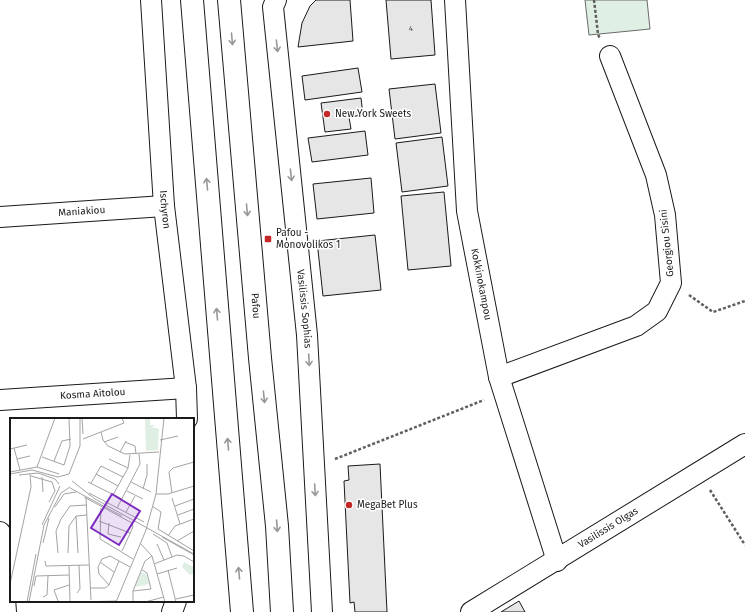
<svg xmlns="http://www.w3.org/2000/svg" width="745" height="612" font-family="'Fira Sans',sans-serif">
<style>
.green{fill:#e0efe3;stroke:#6a6a6a}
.building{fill:#e6e6e6;stroke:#1a1a1a}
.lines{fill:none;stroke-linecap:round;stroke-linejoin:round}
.street-casing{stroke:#1a1a1a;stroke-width:22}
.primary-casing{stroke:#1a1a1a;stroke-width:24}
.path{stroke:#5f5f5f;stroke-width:2.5;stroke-dasharray:3 2;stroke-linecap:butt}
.street{stroke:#fff;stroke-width:20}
.primary{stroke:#fff;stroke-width:22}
.oneway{stroke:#989898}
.poi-dot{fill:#c62828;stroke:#fff;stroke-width:1.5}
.labels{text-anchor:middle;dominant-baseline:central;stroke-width:3;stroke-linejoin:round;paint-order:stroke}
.number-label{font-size:8px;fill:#4d4d4d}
.poi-label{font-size:10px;fill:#1a1a1a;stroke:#fff;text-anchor:start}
.street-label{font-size:10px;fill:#1a1a1a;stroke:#fff}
.inset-road{fill:none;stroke:#a3a3a3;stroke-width:1}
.view{fill:#7b2cbf;fill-opacity:0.15;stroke:#7b2cbf;stroke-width:2}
.inset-edge{fill:none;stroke:#1a1a1a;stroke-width:2}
</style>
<rect width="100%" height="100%" fill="#fff"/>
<polygon class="green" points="585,0 647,0 650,29 589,35"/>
<g class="building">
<polygon points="316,0 350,0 353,41 298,47 302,23 310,6"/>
<polygon points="386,0 431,0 435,55 391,59"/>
<polygon points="358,68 362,92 305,100 302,76"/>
<polygon points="435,84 441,133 395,139 389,89"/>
<polygon points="361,98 363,115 349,117 351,129 325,132 321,103"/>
<polygon points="365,131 368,155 312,162 308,138"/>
<polygon points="442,137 448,186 402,192 396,143"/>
<polygon points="371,178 374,213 317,219 313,184"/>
<polygon points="444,192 451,266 408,270 401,196"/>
<polygon points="375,235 381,290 323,296 317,241"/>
<polygon points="380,464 387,612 355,612 354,602 350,603 344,481 349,480 348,466"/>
<polygon points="519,601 525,612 501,612"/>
</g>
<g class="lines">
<defs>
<g id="street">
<path id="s1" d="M151 0 164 206 186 388 187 419"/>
<path id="s2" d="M276 0 273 7 307 335 322 612"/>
<path id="s3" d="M455 0 467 211 499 377 557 561"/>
<path id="s4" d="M0 217 164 206"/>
<polyline points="499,377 636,326 657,311 671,283 665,215 656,175 610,56"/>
<path id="s5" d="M0 400 186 388"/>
<polyline points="0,532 6,612"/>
<polyline points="172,612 176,601"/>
<path id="s6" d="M471 612 745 444"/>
</g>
<g id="primary">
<polyline points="192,0 242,612"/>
<path id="s7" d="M229 0 260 358 277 526 282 612"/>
</g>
</defs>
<use href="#street" class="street-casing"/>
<use href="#primary" class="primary-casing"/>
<g class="path">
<polyline points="594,0 598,34 600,39"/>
<polyline points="689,295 713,312 745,301"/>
<polyline points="335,459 484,400"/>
<polyline points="710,490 745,545"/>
</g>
<use href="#street" class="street"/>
<use href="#primary" class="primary"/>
</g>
<defs><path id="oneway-shaft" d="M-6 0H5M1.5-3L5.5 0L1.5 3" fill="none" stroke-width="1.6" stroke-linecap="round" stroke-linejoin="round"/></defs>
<g class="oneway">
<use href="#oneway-shaft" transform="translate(232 39) rotate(85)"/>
<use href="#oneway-shaft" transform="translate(277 46) rotate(84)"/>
<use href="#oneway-shaft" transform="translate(291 175) rotate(84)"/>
<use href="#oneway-shaft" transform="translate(207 184) rotate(-95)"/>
<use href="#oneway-shaft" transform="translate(247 210) rotate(85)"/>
<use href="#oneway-shaft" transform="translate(217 314) rotate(-95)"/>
<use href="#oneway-shaft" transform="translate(309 360) rotate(87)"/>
<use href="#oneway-shaft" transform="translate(264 397) rotate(84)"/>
<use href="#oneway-shaft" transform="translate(228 444) rotate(-95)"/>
<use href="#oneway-shaft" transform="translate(315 490) rotate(87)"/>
<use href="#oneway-shaft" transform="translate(277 526) rotate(86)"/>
<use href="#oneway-shaft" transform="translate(239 573) rotate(-95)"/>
</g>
<g class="poi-dot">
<circle cx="327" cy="114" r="4"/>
<rect x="264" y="235" width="8" height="8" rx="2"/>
<circle cx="349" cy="505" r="4"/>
</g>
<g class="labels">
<g class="number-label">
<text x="411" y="28">4</text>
</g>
<g class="poi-label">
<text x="335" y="114">New York Sweets</text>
<text x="276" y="233">Pafou -<tspan x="276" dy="12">Monovolikos 1</tspan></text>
<text x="357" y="505">MegaBet Plus</text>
</g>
<g class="street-label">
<text stroke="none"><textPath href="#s1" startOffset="210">Ischyron</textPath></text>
<text stroke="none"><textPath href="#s4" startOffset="82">Maniakiou</textPath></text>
<text transform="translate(667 243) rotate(-96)">Georgiou Sisini</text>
<text stroke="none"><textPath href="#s3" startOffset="286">Kokkinokampou</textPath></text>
<text stroke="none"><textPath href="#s7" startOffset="307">Pafou</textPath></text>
<text stroke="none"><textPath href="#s2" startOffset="311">Vasilissis Sophias</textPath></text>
<text stroke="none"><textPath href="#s5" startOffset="93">Kosma Aitolou</textPath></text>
<text stroke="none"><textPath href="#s6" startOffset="161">Vasilissis Olgas</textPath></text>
</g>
</g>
<g transform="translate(10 418)">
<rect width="184" height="184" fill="#fff"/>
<path d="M140 0V7H136H145L142 9 149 11 148 32 136 33 135 1ZM174 144 184 149V156L180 157 172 149ZM131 154 136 156 139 166 125 169Z" fill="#e0efe3"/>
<path class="inset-road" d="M72 0 73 16M91 14 93 22 98 28 115 36 149 34M73 21 114 5 112 0M150 22 168 18M94 24 108 19M115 24 125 28 126 36M4 30 10 52M0 31 17 27M110 34 116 23M32 39 54 47 60 28 59 0M7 41 20 38M99 41 118 50M44 43 52 23 61 21M27 49 45 0M0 54 27 49 49 56M0 56 22 52 48 59 59 56 70 28V0M86 56 108 68M9 57 28 55 45 61 49 66M21 58 42 64 45 73 39 84M32 59 33 74M62 63 85 81 184 136M78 64 112 81M121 64 141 74M81 65 91 48 113 59M60 70 112 98M133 71 137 57V46M117 73 133 81M79 75 134 104M162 75 159 54 163 50 184 44M146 76H158L184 68M103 77 118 50 120 37M74 79 122 105M76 80 81 182M162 80 170 106M142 88 151 94 148 111 184 133M165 88 184 81M45 89 54 76 66 74M91 90 90 121 123 141M107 90 130 46 129 36M116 94 125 78M168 97 184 91M66 98 68 135M89 103 120 115M99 105 98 116 111 119M32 107 50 68M143 116 157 125 162 139M158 118 165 108 184 101M152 119 184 137M167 123 184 113M33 125 39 100M130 125 142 138 155 184M147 126 154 142M112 133 123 109 122 105M48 135 46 113 51 101 60 88 77 87M58 135 59 108 66 98 77 97M35 143 36 148 79 147M90 144 104 154M144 146 167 137 174 138 184 144M59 147 60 184M158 152 166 184M147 156 167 150M0 166 21 69 20 56M99 167 89 156 88 149 92 141 100 138 120 149M24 168 26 158 59 157M80 170H95L99 167 109 143M123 173 141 171 137 155 132 152M67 175 70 171 69 147M33 179 37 177 38 158M166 181 184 177M48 183 44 172 59 167M17 184 26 136M19 184 34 107 51 75 60 69M69 184 106 183M106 184 136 112 146 76 154 0M123 184V173L135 143 142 138M135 184 154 179"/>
<path class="view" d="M102 76 130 93 109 127 81 110Z"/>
<rect width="184" height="184" class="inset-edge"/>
</g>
</svg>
